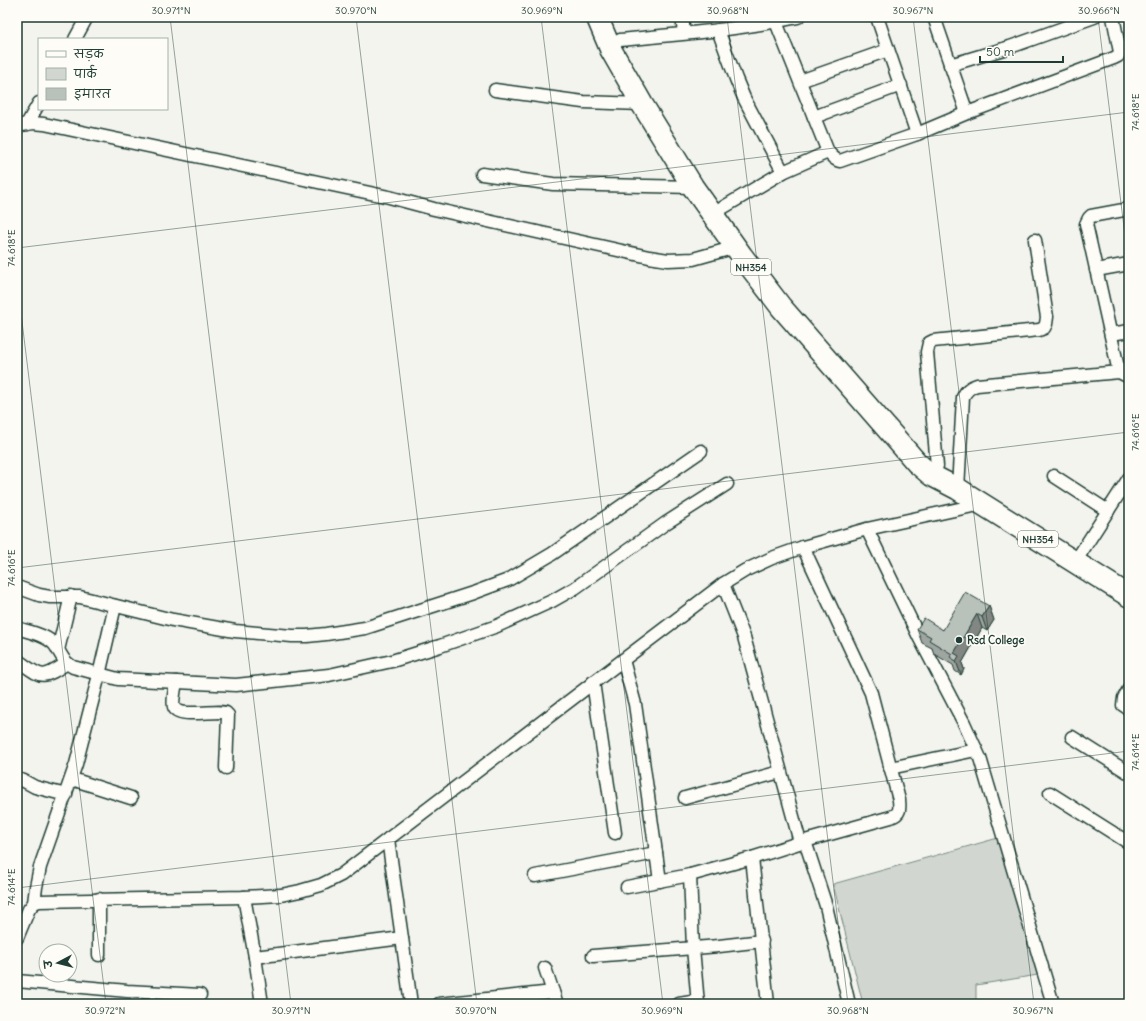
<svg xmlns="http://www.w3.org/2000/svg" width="1146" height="1021" font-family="Delius,'Playpen Sans Deva',sans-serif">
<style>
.green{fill:#d1d6d1;stroke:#788a82}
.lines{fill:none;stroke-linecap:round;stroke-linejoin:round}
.street-casing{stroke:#1f3d34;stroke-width:15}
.highway-casing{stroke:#1f3d34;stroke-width:24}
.street{stroke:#fdfcf7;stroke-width:12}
.highway{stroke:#fdfcf7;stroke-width:21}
.wall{fill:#9fa6a1;stroke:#1f3d34}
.shaded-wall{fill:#828783;stroke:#1f3d34}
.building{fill:#b9c1bb;stroke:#1f3d34}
.ticks{fill:none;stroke:#1f3d34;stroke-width:1;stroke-opacity:0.45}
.poi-dot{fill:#1f3d34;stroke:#fdfcf7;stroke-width:1.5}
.labels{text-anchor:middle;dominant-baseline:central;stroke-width:3.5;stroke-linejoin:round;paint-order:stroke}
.shield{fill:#fdfcf7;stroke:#62766e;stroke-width:1}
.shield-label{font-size:10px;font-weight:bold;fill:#1f3d34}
.poi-label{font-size:11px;font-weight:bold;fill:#1f3d34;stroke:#fdfcf7;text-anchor:start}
.neatline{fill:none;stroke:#1f3d34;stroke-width:1.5}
.ticks-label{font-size:10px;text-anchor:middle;fill:#1f3d34}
</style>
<rect width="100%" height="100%" fill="#f4f4ef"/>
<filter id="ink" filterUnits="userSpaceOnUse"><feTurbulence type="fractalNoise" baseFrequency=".025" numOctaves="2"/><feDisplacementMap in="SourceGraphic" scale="8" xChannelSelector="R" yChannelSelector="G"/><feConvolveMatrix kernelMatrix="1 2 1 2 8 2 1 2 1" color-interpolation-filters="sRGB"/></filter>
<g filter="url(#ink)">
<polygon class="green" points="998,838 1038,975 976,985 976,1004 863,1004 833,884"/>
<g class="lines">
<defs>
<g id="street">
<polyline points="682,17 684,33"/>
<polyline points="877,17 917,134"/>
<polyline points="934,17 967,113"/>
<path d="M776 22 828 152C832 156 834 160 840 161L917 134 967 113 1114 58 1118 56 1120 52 1113 17"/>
<polyline points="718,30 736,79 744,98 783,172"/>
<polyline points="75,39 87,17"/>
<path d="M620 40C680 34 739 30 798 17"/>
<polyline points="950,65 1010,47 1094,17"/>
<polyline points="800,81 888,50"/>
<polyline points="495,90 583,102 642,104"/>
<polyline points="814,117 901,85"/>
<polyline points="27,124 39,103"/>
<polyline points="17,126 33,123 44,124 389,197 434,209 649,257 668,260 693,259 736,247"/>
<polyline points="482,174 553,184 693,187"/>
<polyline points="713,215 724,207 783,172 828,152"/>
<polyline points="1096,270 1129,264"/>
<polyline points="1111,334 1129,331"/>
<polyline points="1119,372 1086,224 1089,218 1091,216 1129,209"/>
<polyline points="937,466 927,352 929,343 933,341 1039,330 1044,328 1046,324 1047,317 1035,240"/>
<polyline points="1054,476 1108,511"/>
<path d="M958 489 963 397C966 390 970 387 977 385L1119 372 1129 377"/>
<polyline points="867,529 919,637 964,723 980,758 1053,1004"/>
<polyline points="1075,562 1129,478"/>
<polyline points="723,584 744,637 800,842"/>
<polyline points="17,587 39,595 50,597 80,597 173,620 235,631 292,636 307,636 326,634 365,628 473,593 508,580 552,554 701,451"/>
<path d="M17 628C29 632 47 635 55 645 62 655 62 661 73 667L118 679 236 685 329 675 392 661 440 646 497 626 552 601 575 588 666 523 727 484"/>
<polyline points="58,650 71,596"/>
<path d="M17 660C42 677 40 681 67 663"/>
<polyline points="623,660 635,704 637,718 660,881"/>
<path d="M176 682C175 688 172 703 174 707 178 719 219 709 226 713 226 714 227 715 228 715L226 768"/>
<polyline points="593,682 615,833"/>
<polyline points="1129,689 1124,698 1123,705 1129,709"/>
<polyline points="1072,737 1129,773"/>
<polyline points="890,768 976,750"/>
<polyline points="17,779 24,781 35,787 66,795"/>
<polyline points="72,779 131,798"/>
<polyline points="1050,793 1129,843"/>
<polyline points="685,798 780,772"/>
<polyline points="388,839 402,938 411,1004"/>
<polyline points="805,841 826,906 849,1004"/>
<polyline points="752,858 768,1004"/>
<polyline points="690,875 693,948 698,1004"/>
<polyline points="535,876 656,853"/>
<path d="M627 887 690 875 752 858 805 841 891 817C900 814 900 809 899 800L871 693 803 547"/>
<polyline points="244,897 255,957 262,1004"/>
<polyline points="99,899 99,955"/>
<polyline points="34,903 36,887 40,867 76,764 99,675 115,606"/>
<polyline points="17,938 29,909 34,903 39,901 244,897 281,895 300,891 321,885 341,875 623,660 723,584 746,570 772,558 803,547 867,529 982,504"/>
<polyline points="593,956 719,946 762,941"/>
<polyline points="255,957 402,938"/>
<polyline points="545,968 557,1004"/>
<polyline points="17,981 127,991 200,995"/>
<polyline points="439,1004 553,992"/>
<polyline points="679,1004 698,1001"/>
</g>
<polyline id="highway" points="597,17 611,50 642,104 693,187 742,256 781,307 917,463 931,475 958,489 1129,596"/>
</defs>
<use href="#street" class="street-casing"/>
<use href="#highway" class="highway-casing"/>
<use href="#street" class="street"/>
<use href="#highway" class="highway"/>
</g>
<polygon class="wall" points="989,606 994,620 987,631 982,628 962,663 964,669 961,675 955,671 953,665 934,654 932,648 922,643 917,629 943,630"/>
<g class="shaded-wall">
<polygon points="989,606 994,620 987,631 982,617"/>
<polygon points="977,614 982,628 962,663 964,669 961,675 956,661 954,653"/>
</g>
<polygon class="building" points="965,592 989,606 982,617 977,614 954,653 959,656 956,661 950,657 952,654 929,640 931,637 917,629 924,618 943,630"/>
</g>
<path class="ticks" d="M170 17 291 1004M356 17 477 1004M541 17 663 1004M727 17 848 1004M913 17 1034 1004M1098 17 1129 268M17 248 1129 112M17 281 106 1004M17 568 1129 432M17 888 1129 751"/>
<circle class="poi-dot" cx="959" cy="640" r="4"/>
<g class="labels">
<g class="shield">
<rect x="731" y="259" width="40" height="16" rx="3"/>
<rect x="1018" y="531" width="40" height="16" rx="3"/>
</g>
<g class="shield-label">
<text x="751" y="267">NH354</text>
<text x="1038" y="539">NH354</text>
</g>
<g class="poi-label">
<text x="967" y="640">Rsd College</text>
</g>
</g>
<rect width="1146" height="1021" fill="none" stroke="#fdfcf7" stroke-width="44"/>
<rect x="38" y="38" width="130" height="72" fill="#fdfcf7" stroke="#a4b0a9"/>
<rect x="46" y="51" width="20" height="6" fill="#fdfcf7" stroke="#a4b0a9"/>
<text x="74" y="58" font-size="12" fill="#1f3d34">सड़क</text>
<rect x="46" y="68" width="20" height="12" fill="#d1d6d1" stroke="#a4b0a9"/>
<text x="74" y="78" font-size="12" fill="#1f3d34">पार्क</text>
<rect x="46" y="88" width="20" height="12" fill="#b9c1bb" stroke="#a4b0a9"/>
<text x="74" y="98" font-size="12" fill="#1f3d34">इमारत</text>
<g transform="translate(58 963) rotate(263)"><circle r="19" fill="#fdfcf7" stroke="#a4b0a9"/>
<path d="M0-3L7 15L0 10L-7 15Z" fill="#1f3d34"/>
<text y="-6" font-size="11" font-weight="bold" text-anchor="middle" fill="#1f3d34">उ</text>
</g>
<path d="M980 56v6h83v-6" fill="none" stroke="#1f3d34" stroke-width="2"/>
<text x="986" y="56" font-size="12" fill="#1f3d34" stroke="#fdfcf7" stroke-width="3" paint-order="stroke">50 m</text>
<rect x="22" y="22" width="1102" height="977" class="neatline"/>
<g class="ticks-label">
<text x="171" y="14">30.971°N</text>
<text x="356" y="14">30.970°N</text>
<text x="542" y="14">30.969°N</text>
<text x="728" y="14">30.968°N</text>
<text x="913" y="14">30.967°N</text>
<text x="1099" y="14">30.966°N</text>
<text transform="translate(1135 112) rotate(-90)" y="4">74.618°E</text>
<text transform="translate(11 248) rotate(-90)" y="4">74.618°E</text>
<text transform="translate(1135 432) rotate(-90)" y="4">74.616°E</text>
<text transform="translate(11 568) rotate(-90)" y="4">74.616°E</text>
<text transform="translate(1135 752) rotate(-90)" y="4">74.614°E</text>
<text transform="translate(11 887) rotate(-90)" y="4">74.614°E</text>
<text x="105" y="1014">30.972°N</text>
<text x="291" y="1014">30.971°N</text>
<text x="476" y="1014">30.970°N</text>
<text x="662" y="1014">30.969°N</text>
<text x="848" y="1014">30.968°N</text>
<text x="1033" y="1014">30.967°N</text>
</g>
</svg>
